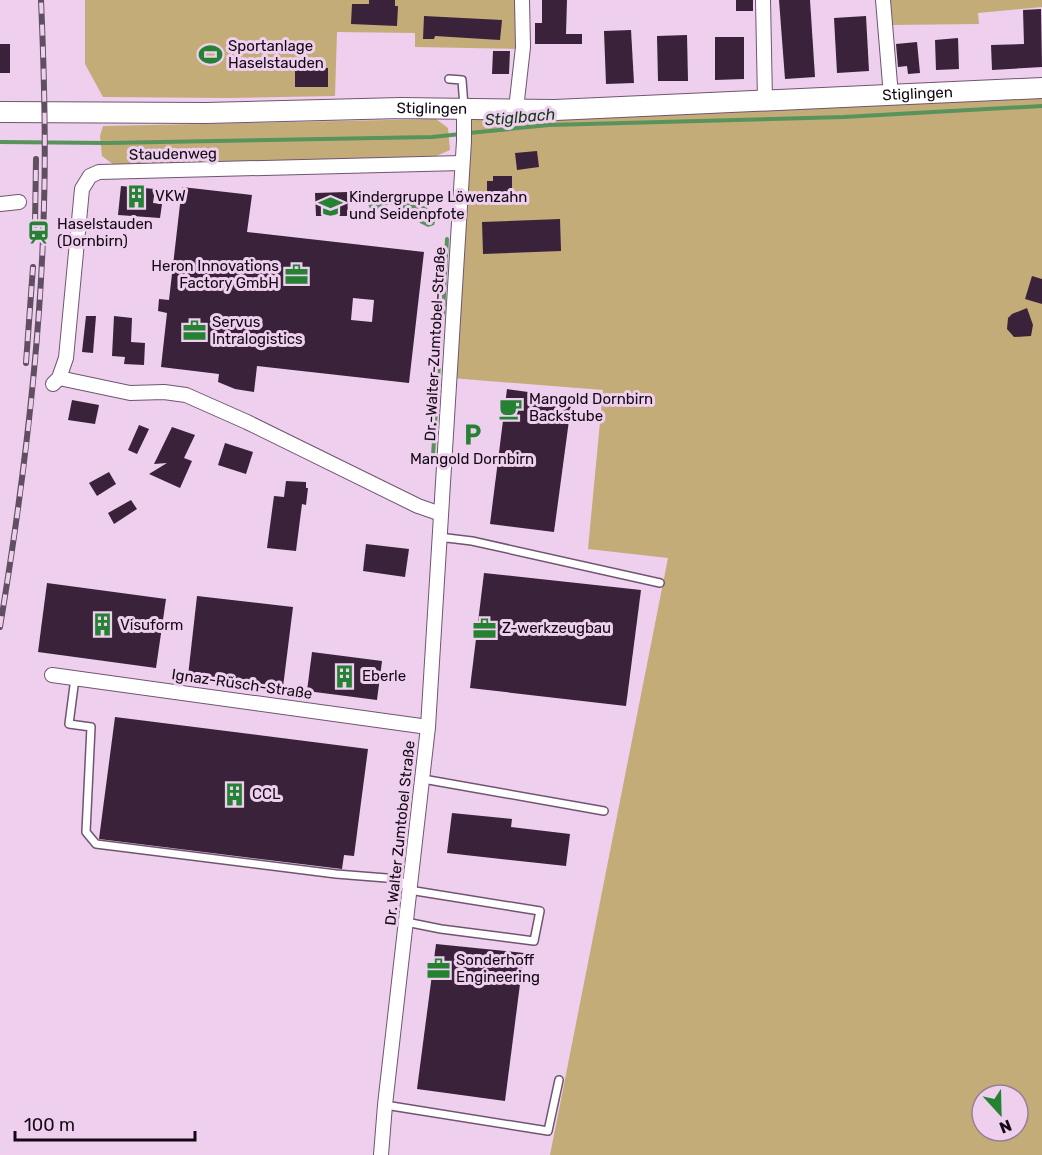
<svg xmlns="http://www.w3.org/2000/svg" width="1042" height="1155" font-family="Rubik,sans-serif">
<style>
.green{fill:#c4ac79;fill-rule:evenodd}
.water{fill:#58935b}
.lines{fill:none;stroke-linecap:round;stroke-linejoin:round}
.stream{stroke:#58935b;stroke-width:4}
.building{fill:#39223a;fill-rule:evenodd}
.lane-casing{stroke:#705570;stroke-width:10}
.street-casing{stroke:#705570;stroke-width:16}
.secondary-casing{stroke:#705570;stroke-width:22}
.lane{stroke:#fff;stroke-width:7}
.street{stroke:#fff;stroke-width:14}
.secondary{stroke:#fff;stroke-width:20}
.rail-casing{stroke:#604f61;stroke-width:6}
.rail{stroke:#eecfee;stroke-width:4;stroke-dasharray:11;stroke-linecap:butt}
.labels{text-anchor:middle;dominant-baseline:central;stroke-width:6;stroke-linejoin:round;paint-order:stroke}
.poi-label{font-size:15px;fill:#120913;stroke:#eecfee;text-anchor:start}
.street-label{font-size:15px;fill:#120913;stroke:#eecfee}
.water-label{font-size:16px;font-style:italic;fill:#113d16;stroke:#eecfee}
</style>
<rect width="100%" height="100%" fill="#eecfee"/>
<g class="green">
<polygon points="85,0 517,0 520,49 415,47 415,33 337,32 335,96 228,98 103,97 85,64"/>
<polygon points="888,0 1042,0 1042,7 978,13 979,24 889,25"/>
<path d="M1042 97V1155H550L668 558 588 549 603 390 451 378 465 110ZM982 1095H1018V1131H982Z"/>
<polygon points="436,119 448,128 450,150 436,156 114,165 102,156 100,136 103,126"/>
</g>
<path class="water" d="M375 190 403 196 410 204C422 206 442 206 434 225L428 227 420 223 412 213 389 204 375 211 370 209 366 198Z"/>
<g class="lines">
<g class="stream">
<polyline points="469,133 549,125 844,117 1042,106"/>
<polyline points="0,142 107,143 432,137 461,134"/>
<polyline points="443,314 447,239"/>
<polyline points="433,456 441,332"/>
</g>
</g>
<g class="building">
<polygon points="369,0 395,0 395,6 398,6 397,26 351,24 352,4 369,4"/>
<polygon points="542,0 567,0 566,34 582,34 582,44 535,44 535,23 542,23"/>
<rect x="736" y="0" width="17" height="11"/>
<polygon points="779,0 810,0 815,77 785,79"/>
<polygon points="1041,9 1042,67 992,70 991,45 1024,44 1023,10"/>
<polygon points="424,16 502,20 500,40 435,36 434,39 423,39"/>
<polygon points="866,16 869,71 837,73 834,18"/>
<polygon points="631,30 634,83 606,84 604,31"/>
<polygon points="687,35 688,81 658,81 657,36"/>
<polygon points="715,37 744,37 744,79 715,80"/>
<polygon points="958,38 959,69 936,70 935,40"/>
<polygon points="917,42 920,73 908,74 907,66 898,67 896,44"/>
<rect x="0" y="44" width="10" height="29"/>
<polygon points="493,51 510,51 509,74 492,74"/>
<rect x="295" y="68" width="33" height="19"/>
<polygon points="537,151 539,167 517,170 515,153"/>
<polygon points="493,176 512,176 512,201 487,201 487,181 493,181"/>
<polygon points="121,186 155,189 153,203 162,204 160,218 118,215"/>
<path d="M182 187 252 195 247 232 424 252 409 383 257 366 254 392 235 389 218 382 219 374 161 367 167 313 158 311 159 299 169 300ZM353 298 374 300 372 322 351 320Z"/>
<polygon points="347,192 348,216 316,216 315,193"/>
<polygon points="560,219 561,251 483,254 482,222"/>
<polygon points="1032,276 1042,279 1042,304 1025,299"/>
<polygon points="1027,308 1033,325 1031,336 1014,337 1007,329 1008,318 1012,314"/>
<polygon points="86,316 96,316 93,353 82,352"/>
<polygon points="114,316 132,318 131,342 145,343 144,365 124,364 125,357 112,356"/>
<polygon points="507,389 572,398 554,532 490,524"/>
<polygon points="72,400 99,405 95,424 68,420"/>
<polygon points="139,425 149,429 137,454 128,450"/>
<polygon points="172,427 195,435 184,458 192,461 180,488 149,474 167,463 154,464"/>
<polygon points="225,443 253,452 246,474 218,465"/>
<polygon points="109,472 116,484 97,496 89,483"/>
<polygon points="286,481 306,482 306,488 308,488 306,505 302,504 296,551 267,548 274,496 284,497"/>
<polygon points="131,500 137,509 114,524 108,513"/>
<polygon points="366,544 409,549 405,577 363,571"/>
<polygon points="484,573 641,590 626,706 470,688"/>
<polygon points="47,583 166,599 156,668 38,652"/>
<polygon points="197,596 293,607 283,687 188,676"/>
<polygon points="312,652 382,661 377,700 307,691"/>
<polygon points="115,717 368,749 354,856 344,855 342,869 99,839"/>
<polygon points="452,813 512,819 511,827 570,834 566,866 447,853"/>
<polygon points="436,944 524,953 505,1101 417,1089"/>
</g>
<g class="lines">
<defs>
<g id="lane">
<polyline points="449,79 462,80 464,107"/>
<polyline points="441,540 447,538 472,541 660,583"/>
<polyline points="75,678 69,724 91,727 86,832 96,844 336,874 399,879 409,890 540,911 534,941 441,929 406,922"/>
<polyline points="423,779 604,811"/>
<polyline points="385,1105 548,1131 559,1080"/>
</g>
<g id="street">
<polyline points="763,0 765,100"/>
<polyline points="883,0 891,96"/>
<polyline points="516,109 523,47 522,0"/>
<polyline points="0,204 19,202"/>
<polyline points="59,378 130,393 164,392 186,395 247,422 418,506 441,514"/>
<polyline points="53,384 59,378 66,358 82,189 90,176 99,172 462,163"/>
<polyline points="52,675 428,727"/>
<polyline points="381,1155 385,1105 428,727 464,141 464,108"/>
</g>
<g id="secondary">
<path id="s1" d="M0 112 206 113 401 108 555 110 1042 88"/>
</g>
</defs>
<use href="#lane" class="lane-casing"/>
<use href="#street" class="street-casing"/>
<use href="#secondary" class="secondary-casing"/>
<use href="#lane" class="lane"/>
<use href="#street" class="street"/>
<use href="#secondary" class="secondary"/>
<defs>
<g id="rail">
<polyline points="35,225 36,159"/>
<polyline points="26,363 33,267"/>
<path d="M0 627C23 488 41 346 44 205 46 137 44 68 41 0"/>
</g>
</defs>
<use href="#rail" class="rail-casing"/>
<use href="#rail" class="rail"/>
</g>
<defs>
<symbol id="stadium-bare" viewBox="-9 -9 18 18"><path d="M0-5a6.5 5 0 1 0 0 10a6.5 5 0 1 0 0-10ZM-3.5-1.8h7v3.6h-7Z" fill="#258232" stroke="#eecfee" stroke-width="2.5" paint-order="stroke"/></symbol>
<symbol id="building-bare" viewBox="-9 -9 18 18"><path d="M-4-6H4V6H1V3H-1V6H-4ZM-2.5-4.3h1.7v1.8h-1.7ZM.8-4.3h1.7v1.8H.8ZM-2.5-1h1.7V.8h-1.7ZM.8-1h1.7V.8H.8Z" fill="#258232" stroke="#eecfee" stroke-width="2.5" paint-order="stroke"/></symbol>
<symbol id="school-bare" viewBox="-9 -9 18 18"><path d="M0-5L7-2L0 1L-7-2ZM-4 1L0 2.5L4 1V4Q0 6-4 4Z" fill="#258232" stroke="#eecfee" stroke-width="2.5" paint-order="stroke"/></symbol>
<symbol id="station-bare" viewBox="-9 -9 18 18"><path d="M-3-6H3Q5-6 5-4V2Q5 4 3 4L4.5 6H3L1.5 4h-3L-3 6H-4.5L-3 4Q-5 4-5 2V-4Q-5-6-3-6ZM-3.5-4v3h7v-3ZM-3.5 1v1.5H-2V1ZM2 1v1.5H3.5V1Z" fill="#258232" stroke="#eecfee" stroke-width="2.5" paint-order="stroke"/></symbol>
<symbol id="office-bare" viewBox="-9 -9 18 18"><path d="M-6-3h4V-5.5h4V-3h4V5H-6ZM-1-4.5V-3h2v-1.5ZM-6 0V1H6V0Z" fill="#258232" stroke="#eecfee" stroke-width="2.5" paint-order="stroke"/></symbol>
<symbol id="cafe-bare" viewBox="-9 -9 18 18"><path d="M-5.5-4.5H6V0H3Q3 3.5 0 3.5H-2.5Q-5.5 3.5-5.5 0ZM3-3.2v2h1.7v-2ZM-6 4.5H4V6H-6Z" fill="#258232" stroke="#eecfee" stroke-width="2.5" paint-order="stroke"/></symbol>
<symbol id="parking-bare" viewBox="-9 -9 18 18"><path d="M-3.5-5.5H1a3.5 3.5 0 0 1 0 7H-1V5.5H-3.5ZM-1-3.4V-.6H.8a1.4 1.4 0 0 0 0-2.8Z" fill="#258232" stroke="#eecfee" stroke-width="2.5" paint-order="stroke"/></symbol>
</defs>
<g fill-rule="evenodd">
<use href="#stadium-bare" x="194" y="38" width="33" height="33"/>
<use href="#building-bare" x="120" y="180" width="33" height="33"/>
<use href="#school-bare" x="314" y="190" width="33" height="33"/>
<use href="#station-bare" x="22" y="216" width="33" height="33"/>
<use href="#office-bare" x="280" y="258" width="33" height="33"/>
<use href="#office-bare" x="178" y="314" width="33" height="33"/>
<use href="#cafe-bare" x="494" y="392" width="33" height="33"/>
<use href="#parking-bare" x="456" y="418" width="33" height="33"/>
<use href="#building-bare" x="86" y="608" width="33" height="33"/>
<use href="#office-bare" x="468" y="612" width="33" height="33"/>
<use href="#building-bare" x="328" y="660" width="33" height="33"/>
<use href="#building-bare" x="218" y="778" width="33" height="33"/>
<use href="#office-bare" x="422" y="952" width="33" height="33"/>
</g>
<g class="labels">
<g class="poi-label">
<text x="228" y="46">Sportanlage<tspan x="228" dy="17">Haselstauden</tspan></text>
<text x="155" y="196">VKW</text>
<text x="349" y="197">Kindergruppe Löwenzahn<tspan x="349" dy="17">und Seidenpfote</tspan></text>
<text x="57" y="224">Haselstauden<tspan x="57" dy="17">(Dornbirn)</tspan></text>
<text x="279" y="266" text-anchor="end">Heron Innovations<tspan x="279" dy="17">Factory GmbH</tspan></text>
<text x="212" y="322">Servus<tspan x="212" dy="17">Intralogistics</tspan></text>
<text x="529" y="399">Mangold Dornbirn<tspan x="529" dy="17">Backstube</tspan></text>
<text x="472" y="459" text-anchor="middle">Mangold Dornbirn</text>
<text x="120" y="625">Visuform</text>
<text x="502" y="628">Z-werkzeugbau</text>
<text x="362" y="676">Eberle</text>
<text x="252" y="794">CCL</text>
<text x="456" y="960">Sonderhoff<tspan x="456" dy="17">Engineering</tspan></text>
</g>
<g class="street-label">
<text stroke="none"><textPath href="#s1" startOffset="918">Stiglingen</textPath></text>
<text stroke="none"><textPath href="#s1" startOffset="432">Stiglingen</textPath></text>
<text transform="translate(173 154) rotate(-1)">Staudenweg</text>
<text transform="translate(435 344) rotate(-87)">Dr.-Walter-Zumtobel-Straße</text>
<text transform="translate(242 684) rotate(8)">Ignaz-Rüsch-Straße</text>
<text transform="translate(400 833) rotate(-84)">Dr. Walter Zumtobel Straße</text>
</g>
<g class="water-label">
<text transform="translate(520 117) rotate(-5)">Stiglbach</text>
</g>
</g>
<g transform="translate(1000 1113) rotate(158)"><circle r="28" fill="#eecfee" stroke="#968096" stroke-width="1.5"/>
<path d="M0-4.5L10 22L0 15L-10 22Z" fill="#258232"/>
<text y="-9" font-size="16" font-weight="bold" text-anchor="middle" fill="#120913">N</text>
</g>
<path d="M15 1131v9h180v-9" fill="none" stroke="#120913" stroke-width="3"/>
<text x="24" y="1131" font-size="18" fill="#120913" stroke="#eecfee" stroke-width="4.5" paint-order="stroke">100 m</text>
</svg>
